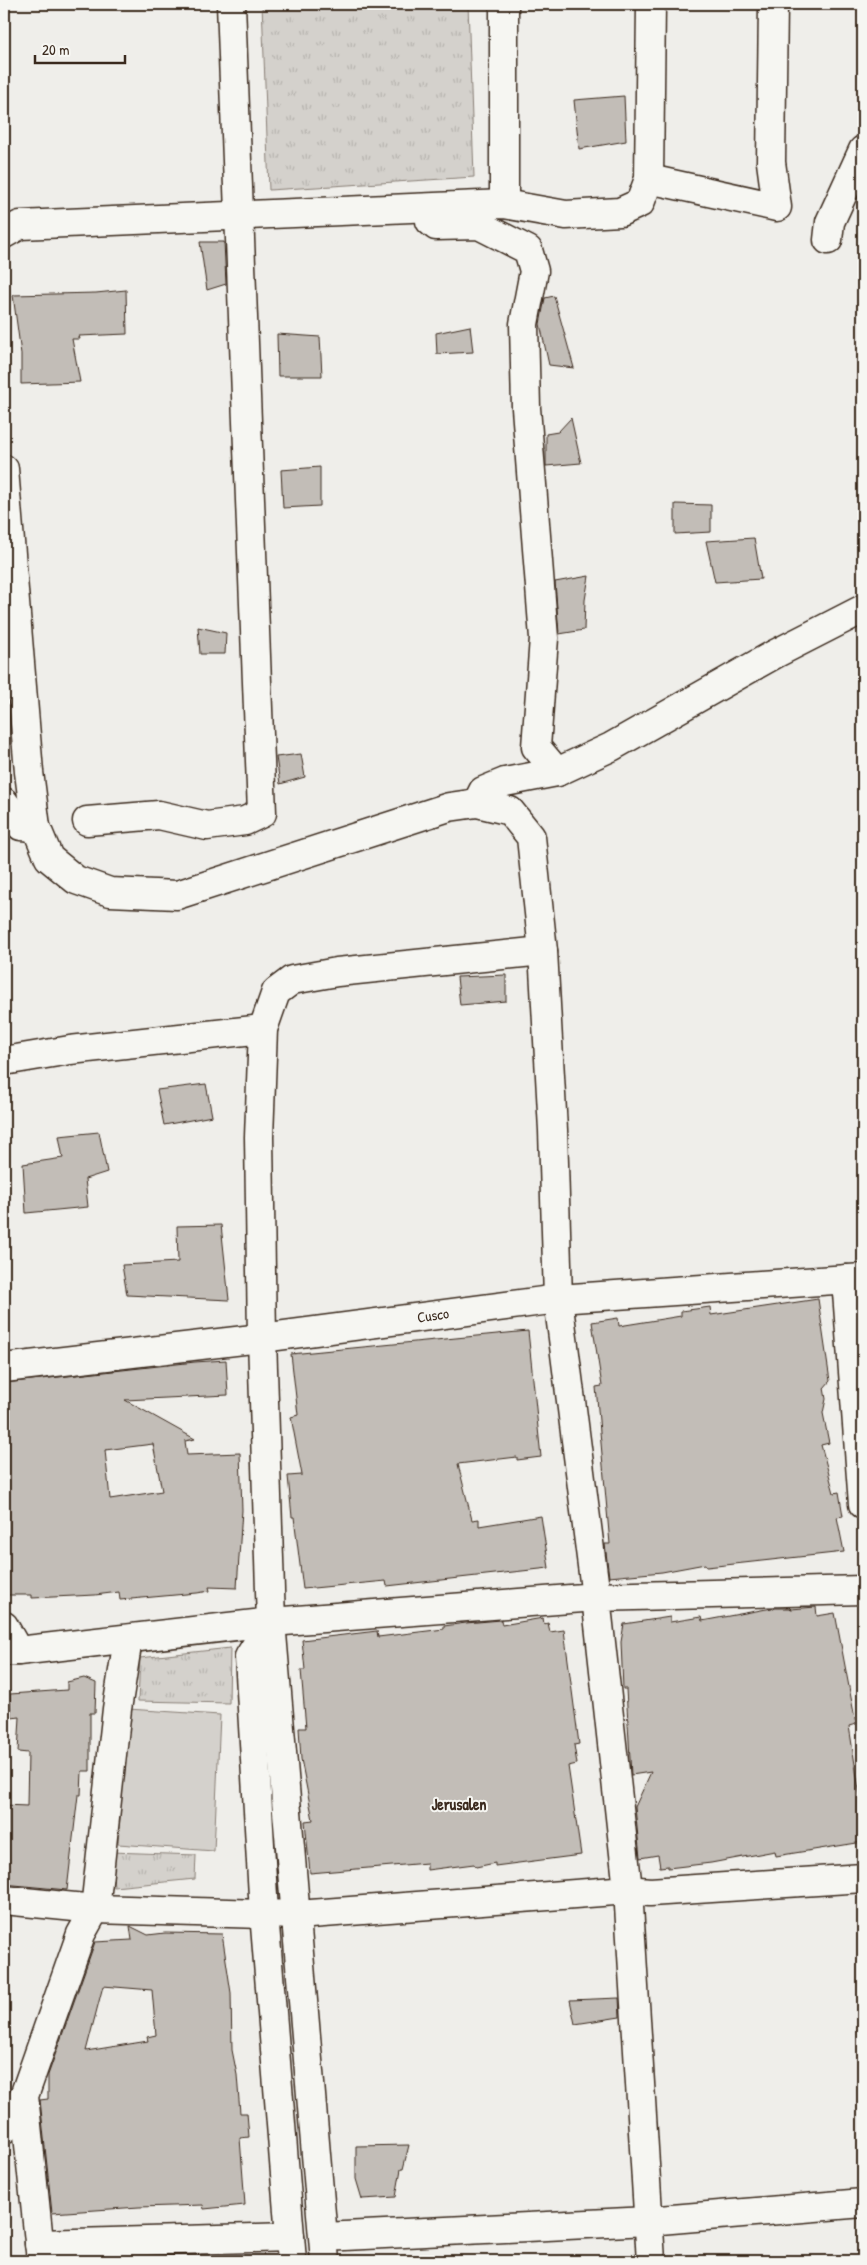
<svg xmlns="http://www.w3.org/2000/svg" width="867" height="2265" font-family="'Patrick Hand',sans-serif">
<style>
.green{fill:#d4d1cc;stroke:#887e75}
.park{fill:url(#park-tufts);stroke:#887e75}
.building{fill:#c2bdb7;stroke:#3b2a1e;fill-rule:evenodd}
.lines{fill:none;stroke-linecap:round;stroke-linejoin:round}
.minor-casing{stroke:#3b2a1e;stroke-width:31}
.tertiary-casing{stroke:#3b2a1e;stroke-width:31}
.minor{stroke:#f6f6f2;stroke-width:28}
.tertiary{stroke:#f6f6f2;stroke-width:28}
.labels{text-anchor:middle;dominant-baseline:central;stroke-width:4;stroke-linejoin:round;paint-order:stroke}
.street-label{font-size:15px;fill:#3b2a1e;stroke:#f6f6f2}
.neighbourhood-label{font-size:16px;font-weight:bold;fill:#3b2a1e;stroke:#f6f6f2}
</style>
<defs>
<pattern id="park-tufts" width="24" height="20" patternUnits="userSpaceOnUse" patternTransform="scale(1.25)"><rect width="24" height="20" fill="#d4d1cc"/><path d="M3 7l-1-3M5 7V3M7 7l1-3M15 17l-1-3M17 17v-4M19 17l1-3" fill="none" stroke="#b7b4af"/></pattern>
</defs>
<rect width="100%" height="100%" fill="#efeeea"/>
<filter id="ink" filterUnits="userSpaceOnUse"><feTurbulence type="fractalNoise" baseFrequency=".02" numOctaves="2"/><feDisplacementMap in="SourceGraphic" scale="10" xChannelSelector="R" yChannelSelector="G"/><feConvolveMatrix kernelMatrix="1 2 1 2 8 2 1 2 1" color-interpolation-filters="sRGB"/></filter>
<g filter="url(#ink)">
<polygon class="green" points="128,1709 220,1715 214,1851 118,1844"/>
<g class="park">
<polygon points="262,4 468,4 474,177 269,190"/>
<polygon points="230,1648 229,1703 138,1701 140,1658"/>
<polygon points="111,1852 196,1855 195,1879 114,1887"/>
</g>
<g class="building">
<polygon points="624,96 626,141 579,149 574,100"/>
<polygon points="200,242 224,242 226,284 207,290"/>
<polygon points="126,290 127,334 79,336 80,339 72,339 80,382 21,384 21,354 13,295 96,293"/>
<polygon points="554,296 574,368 549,365 540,324 545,298"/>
<polygon points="470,326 473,352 437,354 436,333"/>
<polygon points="277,334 320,337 322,376 278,376"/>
<polygon points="571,418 581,463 546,466 546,434 558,432"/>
<polygon points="320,467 320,506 283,508 281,470"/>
<polygon points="675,504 711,505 711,532 675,534"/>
<polygon points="754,538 761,579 715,582 706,541"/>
<polygon points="589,576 585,600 584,630 559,634 555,582"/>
<polygon points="198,627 226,633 225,654 200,654"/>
<polygon points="301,754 305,777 280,784 276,757"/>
<polygon points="506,975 506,1001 460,1005 457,977"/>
<polygon points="206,1084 212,1116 164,1125 157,1090"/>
<polygon points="99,1132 107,1172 85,1179 88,1207 26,1213 23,1164 63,1158 59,1136"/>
<polygon points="221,1225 229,1300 127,1295 122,1265 178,1262 177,1226"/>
<polygon points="818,1299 830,1381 824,1388 826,1399 823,1413 829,1443 821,1445 834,1493 839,1492 843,1516 837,1517 844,1552 707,1567 705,1564 662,1572 609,1577 605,1544 610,1544 596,1387 602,1386 592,1322 618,1318 619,1326 681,1316 681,1311 710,1307 711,1315"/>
<polygon points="528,1331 541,1457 517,1460 517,1457 458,1464 472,1520 479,1519 479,1526 541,1516 549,1568 387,1586 386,1581 303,1589 294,1517 292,1517 288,1476 302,1475 291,1417 298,1415 291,1354"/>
<path d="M226 1360 228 1395 125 1400 195 1439 185 1441 187 1455 240 1453 242 1510 237 1588 209 1587 210 1591 197 1593 120 1600 119 1592 95 1595 32 1598V1595H4V1383L195 1362ZM153 1444 162 1491 110 1499 105 1450Z"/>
<polygon points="816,1607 817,1616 835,1613 856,1724 849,1726 863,1816 863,1842 776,1856 775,1851 711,1863 668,1868 668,1866 660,1867 658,1855 640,1858 635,1807 651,1772 631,1775 626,1689 623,1689 621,1642 624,1624 670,1617 670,1622 701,1617 702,1621 772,1608 790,1608 791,1609"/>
<polygon points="543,1618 544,1624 548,1623 550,1632 564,1630 579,1744 574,1745 577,1764 568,1766 581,1855 495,1866 495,1863 476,1867 474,1864 427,1870 427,1863 310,1873 305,1821 313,1820 301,1759 299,1728 306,1728 301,1670 305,1670 302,1640 377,1631 378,1637 444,1629 444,1626 466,1623 501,1620 502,1625"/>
<polygon points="84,1678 96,1683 95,1713 90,1713 90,1771 82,1771 81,1795 78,1795 67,1890 4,1884 4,1805 27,1806 28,1753 18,1752 20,1717 11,1718 10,1694 67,1690 67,1682"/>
<path d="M130 1926 148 1935 165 1933 222 1934 231 1993 232 2050 237 2075 240 2113H247L249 2137 240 2138 245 2205 204 2209 203 2205 139 2207 52 2213 40 2100 48 2099V2075L95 1942 132 1940ZM103 1986 152 1990 156 2035 147 2037 148 2041 86 2051Z"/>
<polygon points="619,1998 620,2017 575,2024 570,2000"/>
<polygon points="409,2145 403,2169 401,2169 396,2197 362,2199 356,2179 356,2146"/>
</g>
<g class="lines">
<defs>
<g id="minor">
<polyline points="649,179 777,207 771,162 773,4"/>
<polyline points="504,204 504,4"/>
<polyline points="429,208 430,221 436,226 479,225 528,250 534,271 524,324 526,408 544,638 536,747 557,772"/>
<polyline points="828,240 830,222 863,150"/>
<polyline points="4,802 21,826 36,827"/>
<polyline points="477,803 483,791 505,782 557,772 611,747 775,654 863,609"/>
<polyline points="87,821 159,815 207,826 245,821 262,813 231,4"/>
<polyline points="4,1061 70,1050 263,1029"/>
<polyline points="846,1279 863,1504"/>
<polyline points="4,1368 262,1338 558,1299 863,1278"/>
<polyline points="4,1626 18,1651"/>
<polyline points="4,1651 18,1651 271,1622 262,1338 259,1137 263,1029 276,992 292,980 337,972 543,951"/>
<polyline points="4,1900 95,1909 297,1915 628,1890 650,1892 863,1878"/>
<polyline points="4,2129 24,2096"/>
<polyline points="324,2237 648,2221 863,2203"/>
<polyline points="39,2244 290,2237"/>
<polyline points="41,2261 24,2096 81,1934 95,1909 117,1709 128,1639"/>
<polyline points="651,2261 628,1890 596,1597 863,1590"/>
</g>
<g id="tertiary">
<polyline points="4,234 20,225 504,204 566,215 620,212 640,203 649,179 651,4"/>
<polyline points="4,469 29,772 36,827 49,858 76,880 110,892 177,895 449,807 477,803 510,811 531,837 543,951 553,1130 558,1299 596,1597 271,1622"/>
<polyline points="271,1622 249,1657 264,1913 292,2261"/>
<polyline points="271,1622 325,2261"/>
</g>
</defs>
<use href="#minor" class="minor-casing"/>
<use href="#tertiary" class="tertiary-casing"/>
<use href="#minor" class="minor"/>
<use href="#tertiary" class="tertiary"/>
</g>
</g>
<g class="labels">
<g class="street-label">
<text transform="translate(433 1315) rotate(-8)">Cusco</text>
</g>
<g class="neighbourhood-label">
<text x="459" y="1804">Jerusalen</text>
</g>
</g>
<rect width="867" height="2265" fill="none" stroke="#f6f6f2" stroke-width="20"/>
<rect x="10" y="10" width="847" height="2245" fill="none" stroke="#3b2a1e" stroke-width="2" filter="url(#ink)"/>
<path d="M35 55v8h90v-8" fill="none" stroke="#3b2a1e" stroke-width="2.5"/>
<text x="42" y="55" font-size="15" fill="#3b2a1e" stroke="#f6f6f2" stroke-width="4" paint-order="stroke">20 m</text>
</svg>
